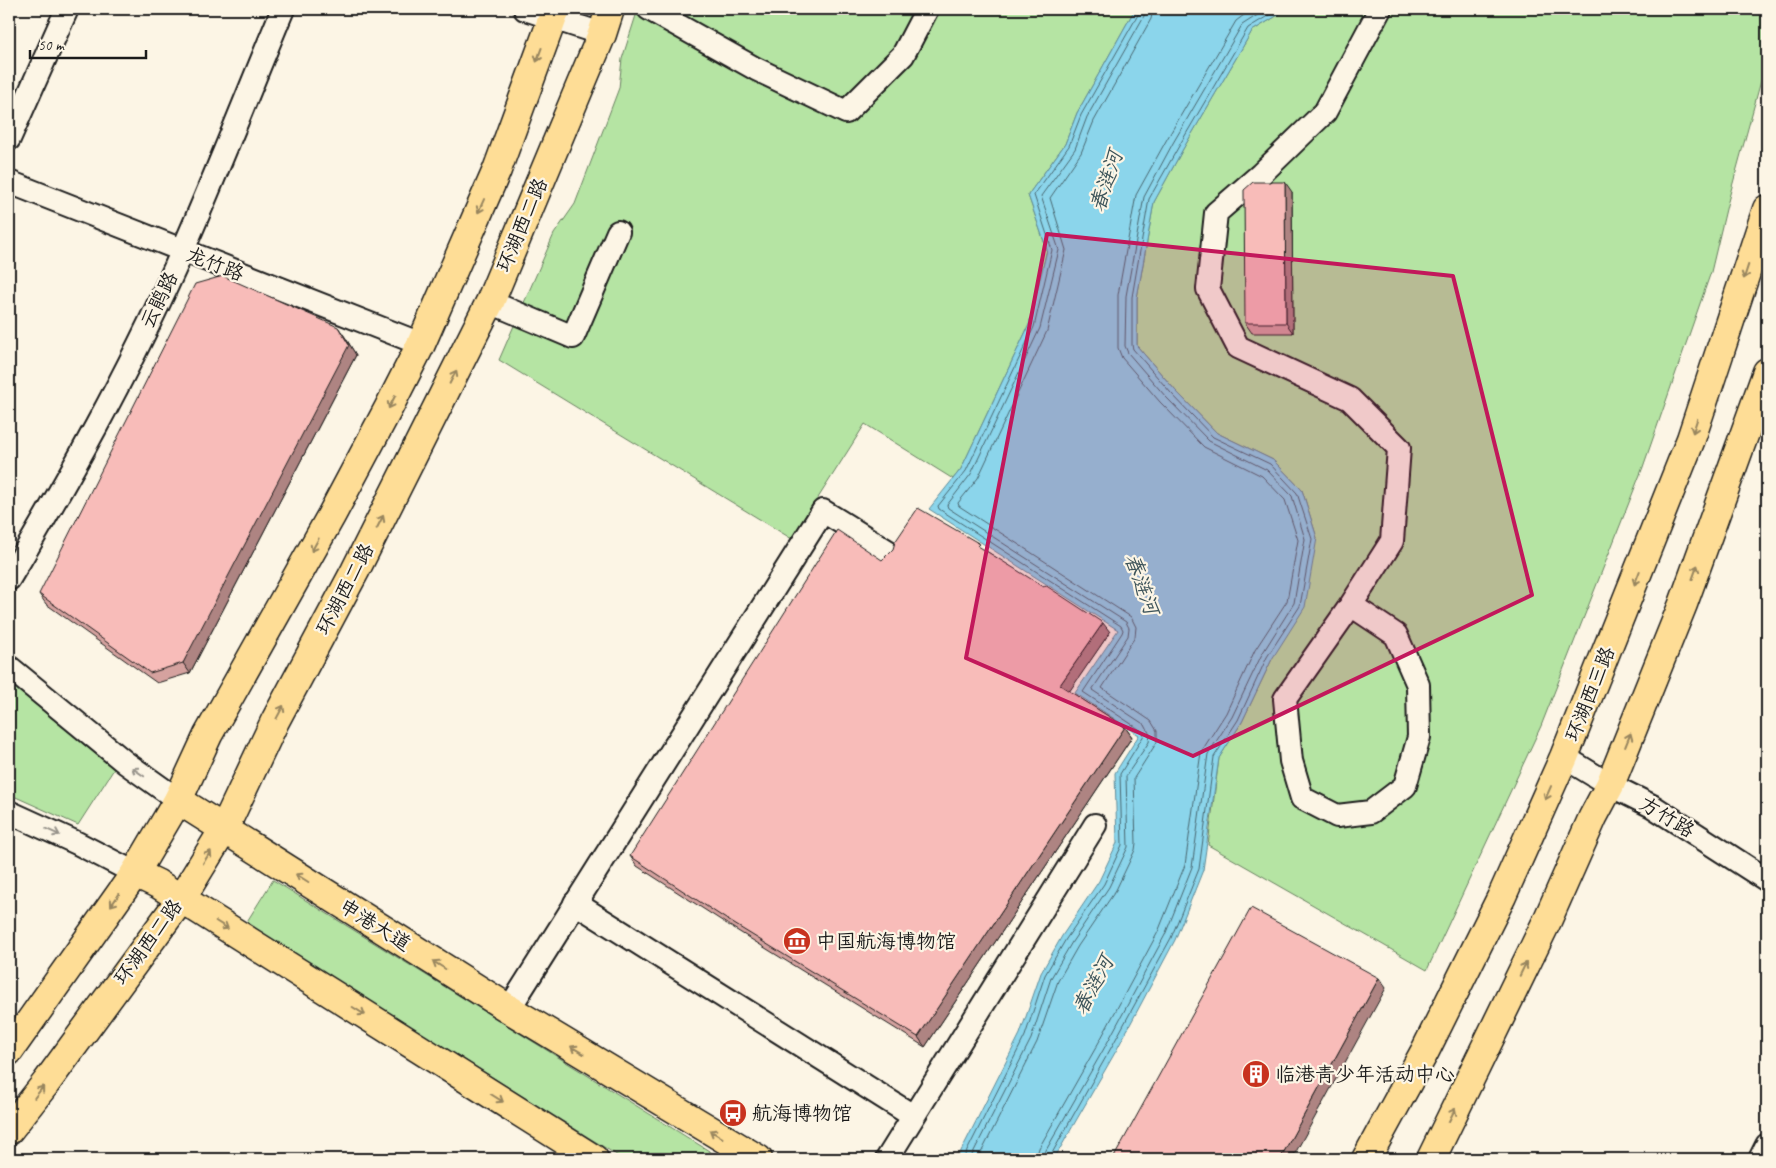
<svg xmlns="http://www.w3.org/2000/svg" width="1776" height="1168" font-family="Caveat,'LXGW WenKai TC',sans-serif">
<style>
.green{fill:#b5e4a3;stroke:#688060}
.water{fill:#8bd5eb;stroke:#5f8b98}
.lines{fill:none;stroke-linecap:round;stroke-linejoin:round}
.shore{stroke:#48666f;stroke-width:1}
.minor-casing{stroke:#1c1c1c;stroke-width:26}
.major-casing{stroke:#1c1c1c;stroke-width:31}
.minor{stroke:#fcf5e5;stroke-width:22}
.major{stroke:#fedd96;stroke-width:28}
.wall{fill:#d5a29f;stroke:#1c1c1c}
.shaded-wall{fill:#ae8482;stroke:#1c1c1c}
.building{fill:#f8bcb9;stroke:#1c1c1c}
.oneway{stroke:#98865f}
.oneway2{stroke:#97938b}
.marked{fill:#c2185b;fill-opacity:0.2;stroke:#c2185b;stroke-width:4;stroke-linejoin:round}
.labels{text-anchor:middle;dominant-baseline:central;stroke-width:4.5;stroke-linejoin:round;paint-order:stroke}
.street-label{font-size:20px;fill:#1c1c1c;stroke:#fcf5e5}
.poi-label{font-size:20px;fill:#1c1c1c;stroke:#fcf5e5;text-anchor:start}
.water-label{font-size:21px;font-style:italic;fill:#3d545a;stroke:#fcf5e5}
</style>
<rect width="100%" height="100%" fill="#fcf5e5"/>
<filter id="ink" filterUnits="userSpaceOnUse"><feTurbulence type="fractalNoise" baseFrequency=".02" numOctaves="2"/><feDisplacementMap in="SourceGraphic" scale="10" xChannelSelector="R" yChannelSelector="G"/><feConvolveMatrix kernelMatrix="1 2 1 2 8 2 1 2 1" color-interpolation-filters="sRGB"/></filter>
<g filter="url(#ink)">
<g class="green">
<polygon points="638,9 1135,9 1077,113 1065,144 1028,195 1047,250 1029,325 961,469 953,479 865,424 792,539 499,360 554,234 575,204 619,88 622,59"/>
<polygon points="1288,9 1767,9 1767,59 1727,205 1711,272 1643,467 1541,726 1427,970 1208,845 1219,758 1242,722 1272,659 1317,538 1302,490 1273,460 1217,433 1175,390 1137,346 1137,298 1154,202 1183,149 1252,31"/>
<polygon points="9,683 114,769 78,825 9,794"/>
<polygon points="273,880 722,1159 623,1159 246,923"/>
</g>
<polygon class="water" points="1135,9 1288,9 1252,31 1183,149 1154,202 1137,298 1137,346 1175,390 1217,433 1273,460 1302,490 1317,538 1305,607 1272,659 1242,722 1219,758 1203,870 1175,940 1116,1051 1054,1159 957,1159 1020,1034 1041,973 1062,936 1099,881 1117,843 1115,773 1139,735 1075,693 1118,630 929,509 961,469 1029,325 1047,250 1028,195 1065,144 1077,113"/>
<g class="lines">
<g class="shore">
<polyline points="963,1159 1025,1036 1045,975 1066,939 1104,884 1122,845 1120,774 1144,735 1142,731 1083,692 1122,633 1123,630 1121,626 939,509 938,506 966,471 1034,327 1052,250 1034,195 1069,146 1081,115 1139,13 1139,9"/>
<polyline points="970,1159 1031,1039 1051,978 1072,942 1109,887 1128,847 1126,776 1149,742 1150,735 1145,725 1092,690 1128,636 1129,628 1126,622 948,508 947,505 971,474 1040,328 1059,250 1041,196 1075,149 1087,117 1144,16 1146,9"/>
<polyline points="978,1159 1037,1042 1058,981 1078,946 1116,890 1135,850 1136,843 1134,778 1157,742 1157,731 1151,721 1102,688 1135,637 1136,627 1131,617 959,506 958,503 978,478 1047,331 1066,250 1050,198 1081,153 1094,121 1151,19 1153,9"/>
<polyline points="1036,1159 1039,1148 1099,1042 1158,932 1185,865 1201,752 1226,713 1255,650 1287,601 1298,540 1285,500 1262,476 1204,447 1160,402 1122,358 1118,348 1118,295 1136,195 1167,139 1236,21 1252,9"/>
<polyline points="1044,1159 1045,1152 1106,1045 1165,935 1192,867 1208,754 1232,717 1262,654 1294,603 1305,539 1292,496 1267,470 1209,441 1166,397 1128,353 1125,346 1126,296 1144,197 1173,143 1242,25 1267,9"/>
<polyline points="1050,1159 1051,1155 1111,1048 1171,938 1199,869 1214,757 1238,720 1267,657 1300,606 1312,539 1297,493 1270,464 1213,437 1171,393 1133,349 1132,345 1132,297 1149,199 1179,146 1248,28 1279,9"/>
</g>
<defs>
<g id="minor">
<polyline points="525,9 602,34"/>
<polyline points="649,9 756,69 846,112 903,55 927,9"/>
<polyline points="9,139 67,9"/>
<polyline points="9,182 421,344"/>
<polyline points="490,302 573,337 618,232"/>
<path d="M9 579C69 478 127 375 175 268 213 183 247 95 283 9"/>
<polyline points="1351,605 1396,635 1418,685 1419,737 1405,786 1371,812 1337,816 1302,798 1291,761 1285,699 1351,605 1392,541 1399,448 1350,399 1238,347 1208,289 1216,213 1261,174 1325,112 1380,9"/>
<polyline points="9,667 126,763 178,800"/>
<polyline points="1564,757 1610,785 1652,806 1767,880"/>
<polyline points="9,812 77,843 135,873"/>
<polyline points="575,903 913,1116"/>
<polyline points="509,1009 823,511 889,552"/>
<polyline points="887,1159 1095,825"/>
<polyline points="1760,1159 1767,1145"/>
</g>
<g id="major">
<polyline points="178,800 509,1009 758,1159"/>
<polyline points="135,873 158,884 594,1159"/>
<polyline points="9,1051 135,873 178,800 208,735 331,516 388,409 421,344 497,170 556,9"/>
<polyline points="9,1130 46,1083 181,899 224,829 275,721 355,571 490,302 602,34 610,9"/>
<polyline points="1366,1159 1425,1051 1502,896 1564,757 1691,439 1767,209"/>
<polyline points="1431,1159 1547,921 1593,817 1610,785 1683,604 1767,372"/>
</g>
</defs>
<use href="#minor" class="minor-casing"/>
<use href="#major" class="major-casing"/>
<use href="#minor" class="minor"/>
<use href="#major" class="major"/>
</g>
<g class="wall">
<polygon points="1292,192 1293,333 1252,333 1245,323"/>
<polygon points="338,327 345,337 356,355 190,673 157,683 46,604 39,594"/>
<polygon points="983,549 1110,632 1069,691 1125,727 1132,737 925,1047 733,928 637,866 630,856"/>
</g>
<g class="shaded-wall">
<polygon points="1285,182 1292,192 1293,333 1286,323"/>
<polygon points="338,327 345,337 356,355 190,673 183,663"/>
<polygon points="1103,623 1110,632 1067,695 1060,685"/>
<polygon points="1125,727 1132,737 925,1047 918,1037"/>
<polygon points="1379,978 1386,988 1292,1159 1280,1159"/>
</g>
<g class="building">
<polygon points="1253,182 1285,182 1286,323 1245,323 1244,190"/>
<polygon points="223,276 338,327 349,345 183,663 150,673 39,594 195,284"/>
<polygon points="918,508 980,544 978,546 1044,587 1045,585 1103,623 1060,685 1125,727 918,1037 726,919 630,856 837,530 882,560 893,549 895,542"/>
<polygon points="1251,908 1379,978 1280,1159 1113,1159"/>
</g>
<defs><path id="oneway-shaft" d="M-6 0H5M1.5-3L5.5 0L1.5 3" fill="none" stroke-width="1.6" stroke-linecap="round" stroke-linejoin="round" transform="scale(1.25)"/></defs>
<g class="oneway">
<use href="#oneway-shaft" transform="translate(539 55) rotate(110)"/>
<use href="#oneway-shaft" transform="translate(481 206) rotate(114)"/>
<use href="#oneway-shaft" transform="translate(1746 272) rotate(108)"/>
<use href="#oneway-shaft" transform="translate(453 377) rotate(-63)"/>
<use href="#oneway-shaft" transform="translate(392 402) rotate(117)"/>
<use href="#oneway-shaft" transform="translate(1695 426) rotate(108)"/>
<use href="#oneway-shaft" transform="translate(380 522) rotate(-63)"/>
<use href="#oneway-shaft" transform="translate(315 545) rotate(119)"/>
<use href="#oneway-shaft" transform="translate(1695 572) rotate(-70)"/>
<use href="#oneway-shaft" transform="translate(1637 578) rotate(111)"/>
<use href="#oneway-shaft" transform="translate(280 712) rotate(-62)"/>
<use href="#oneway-shaft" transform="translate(1628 740) rotate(-68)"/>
<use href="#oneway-shaft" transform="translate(1548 793) rotate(114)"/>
<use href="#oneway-shaft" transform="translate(207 857) rotate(-58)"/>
<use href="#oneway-shaft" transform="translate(302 878) rotate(-148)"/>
<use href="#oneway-shaft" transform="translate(115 900) rotate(125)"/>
<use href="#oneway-shaft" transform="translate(222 925) rotate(32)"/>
<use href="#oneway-shaft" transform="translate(439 965) rotate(-148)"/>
<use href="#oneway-shaft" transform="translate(1523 969) rotate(-64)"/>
<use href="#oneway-shaft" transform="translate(359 1011) rotate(32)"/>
<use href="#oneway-shaft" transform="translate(577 1050) rotate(-149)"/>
<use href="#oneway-shaft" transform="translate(39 1092) rotate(-52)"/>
<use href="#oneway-shaft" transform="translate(497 1098) rotate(32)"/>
<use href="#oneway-shaft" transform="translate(1452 1115) rotate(-64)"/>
<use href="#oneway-shaft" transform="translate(716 1134) rotate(-149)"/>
</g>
<g class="oneway2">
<use href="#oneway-shaft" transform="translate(138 772) rotate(-145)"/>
<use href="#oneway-shaft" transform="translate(53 832) rotate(24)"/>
</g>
</g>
<path class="marked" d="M1047 234 1453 276 1532 595 1193 756 966 658Z"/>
<defs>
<symbol id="museum-disc" viewBox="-11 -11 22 22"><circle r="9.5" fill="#c8321e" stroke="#fcf5e5"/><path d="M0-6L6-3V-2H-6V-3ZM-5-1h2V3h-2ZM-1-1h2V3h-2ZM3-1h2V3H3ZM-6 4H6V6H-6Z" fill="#fff"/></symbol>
<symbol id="building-disc" viewBox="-11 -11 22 22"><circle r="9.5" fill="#c8321e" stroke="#fcf5e5"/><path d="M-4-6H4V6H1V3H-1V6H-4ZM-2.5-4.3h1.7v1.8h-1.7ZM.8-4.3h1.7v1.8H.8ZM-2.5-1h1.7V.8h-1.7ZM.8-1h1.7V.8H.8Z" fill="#fff"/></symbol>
<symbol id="bus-disc" viewBox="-11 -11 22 22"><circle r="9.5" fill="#c8321e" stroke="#fcf5e5"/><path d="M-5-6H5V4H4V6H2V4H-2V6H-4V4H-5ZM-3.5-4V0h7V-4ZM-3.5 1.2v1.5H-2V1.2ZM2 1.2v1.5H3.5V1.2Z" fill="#fff"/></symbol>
</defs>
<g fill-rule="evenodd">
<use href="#museum-disc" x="781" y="925" width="32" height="32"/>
<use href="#building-disc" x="1240" y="1058" width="32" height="32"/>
<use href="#bus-disc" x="717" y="1097" width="32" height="32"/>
</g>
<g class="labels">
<g class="street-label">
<text transform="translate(522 225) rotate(-67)">环湖西二路</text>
<text transform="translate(215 264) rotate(21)">龙竹路</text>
<text transform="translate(159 300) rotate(-64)">云鹃路</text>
<text transform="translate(345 589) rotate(-62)">环湖西二路</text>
<text transform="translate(1590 694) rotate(-68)">环湖西三路</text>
<text transform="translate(1667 817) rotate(31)">方竹路</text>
<text transform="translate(375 925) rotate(32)">申港大道</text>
<text transform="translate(148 942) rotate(-54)">环湖西二路</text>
</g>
<g class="poi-label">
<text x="816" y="941">中国航海博物馆</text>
<text x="1275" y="1074">临港青少年活动中心</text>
<text x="752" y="1113">航海博物馆</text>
</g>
<g class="water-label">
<text transform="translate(1106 181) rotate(-72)">春涟河</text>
<text transform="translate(1142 584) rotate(70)">春涟河</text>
<text transform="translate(1093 985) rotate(-62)">春涟河</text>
</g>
</g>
<rect width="1776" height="1168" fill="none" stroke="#fcf5e5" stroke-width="30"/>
<rect x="15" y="15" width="1746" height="1138" fill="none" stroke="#1c1c1c" stroke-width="2" filter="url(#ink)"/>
<path d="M30 50v8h116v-8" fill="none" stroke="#1c1c1c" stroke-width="2.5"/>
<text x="38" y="50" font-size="15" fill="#1c1c1c" stroke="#fcf5e5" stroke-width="4" paint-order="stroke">50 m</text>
</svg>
